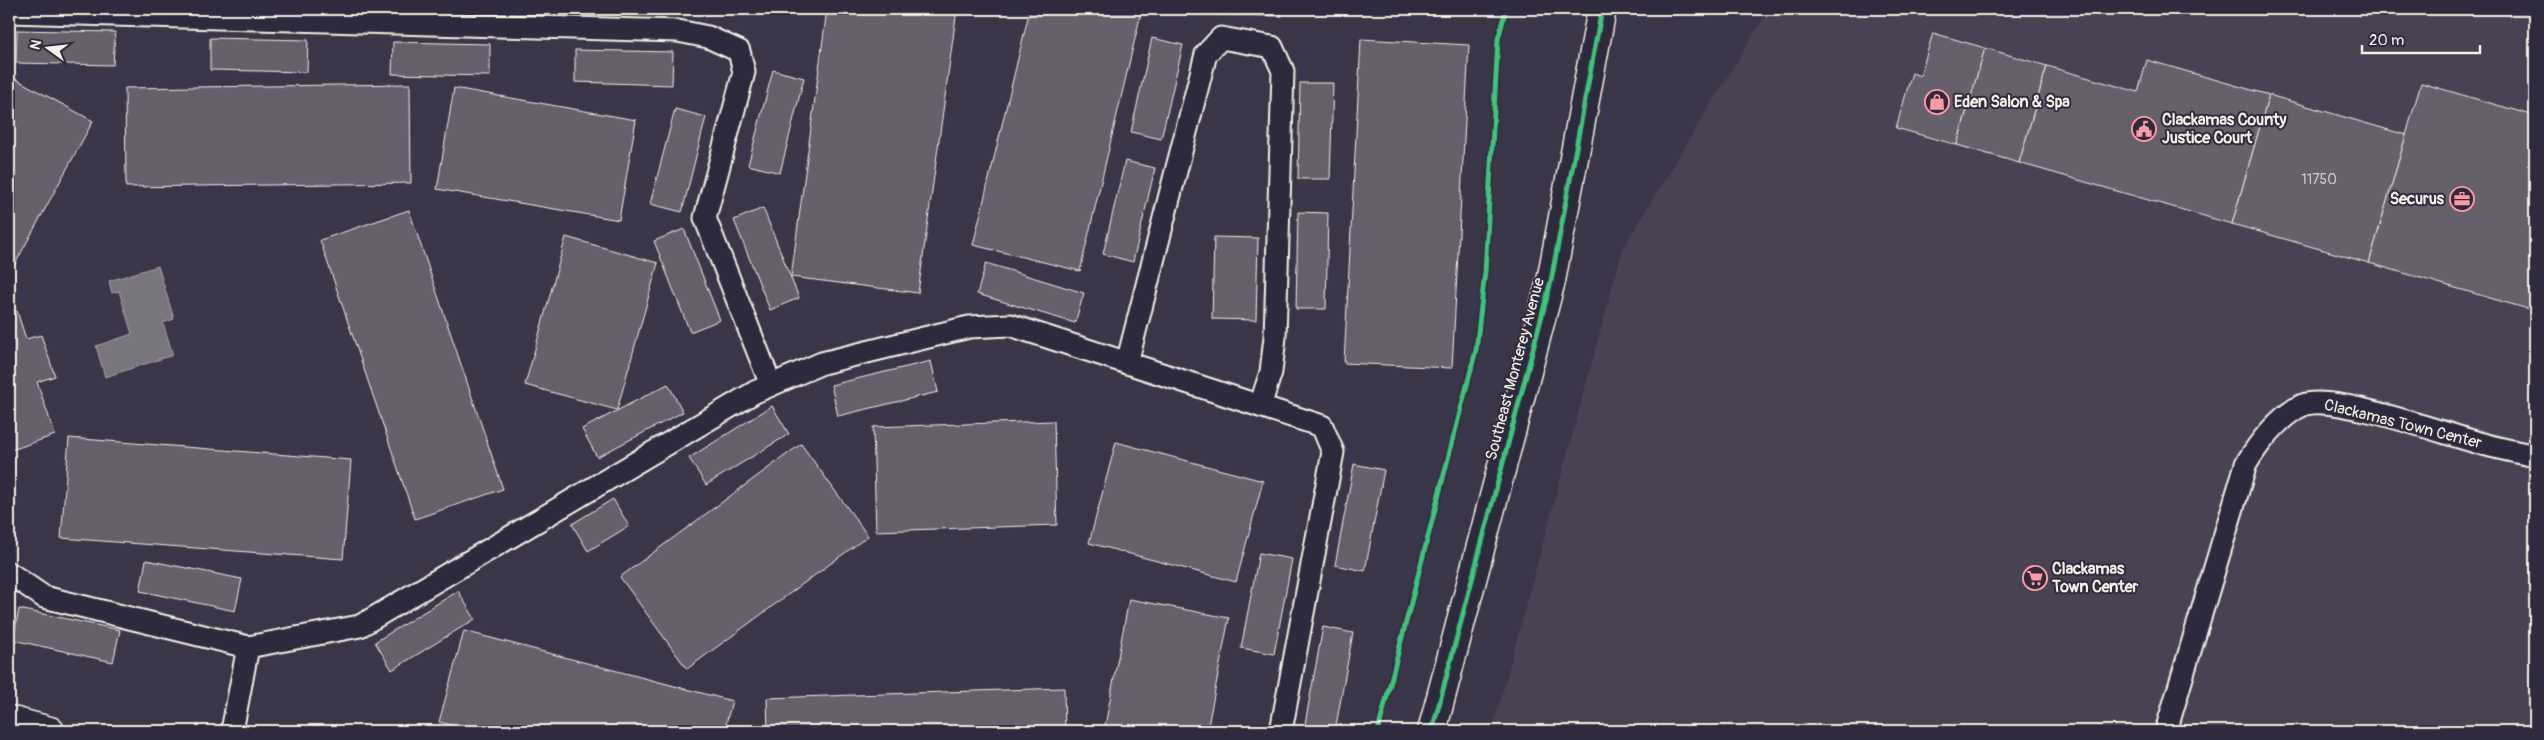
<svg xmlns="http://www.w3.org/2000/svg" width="2544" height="740" font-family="Pangolin,sans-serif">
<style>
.built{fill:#484352}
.water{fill:#78747b;stroke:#aaa6a7}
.building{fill:#65616c;stroke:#f4f1e8}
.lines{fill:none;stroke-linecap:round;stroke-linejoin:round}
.lane-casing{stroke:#f4f1e8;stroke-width:25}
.secondary-casing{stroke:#f4f1e8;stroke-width:31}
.lane{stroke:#2f2a3d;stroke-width:21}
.secondary{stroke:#2f2a3d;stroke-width:28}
.cycleway-casing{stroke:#2f2a3d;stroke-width:8}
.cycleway{stroke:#40c37c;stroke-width:5}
.labels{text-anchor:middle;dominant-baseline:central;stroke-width:4;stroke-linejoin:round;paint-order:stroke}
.number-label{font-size:14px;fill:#d0cdc9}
.poi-label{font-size:16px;font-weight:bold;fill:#f4f1e8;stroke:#2f2a3d;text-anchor:start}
.street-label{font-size:16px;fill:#f4f1e8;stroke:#2f2a3d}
</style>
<rect width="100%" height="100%" fill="#3b3647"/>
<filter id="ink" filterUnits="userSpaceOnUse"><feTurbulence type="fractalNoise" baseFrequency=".02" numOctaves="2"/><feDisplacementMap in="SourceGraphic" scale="10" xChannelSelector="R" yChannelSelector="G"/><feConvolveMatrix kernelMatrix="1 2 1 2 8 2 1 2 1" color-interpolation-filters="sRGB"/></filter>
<g filter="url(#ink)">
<polygon class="built" points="1769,9 2535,9 2535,731 1492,731 1623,248"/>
<polygon class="water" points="158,266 174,319 163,323 173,355 105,377 96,346 132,334 119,291 112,293 109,281"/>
<g class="building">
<polygon points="649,9 738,9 738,11"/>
<polygon points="827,9 957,9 918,293 791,277"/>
<polygon points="1030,9 1142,9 1080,271 973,245"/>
<polygon points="1188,9 1282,9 1282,16 1188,15"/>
<polygon points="17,30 115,32 113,65 16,63"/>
<polygon points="1933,33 1985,48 1957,145 1896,128 1912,73 1920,76"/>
<polygon points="210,38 308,40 307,72 210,70"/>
<polygon points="1152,38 1183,45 1161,139 1131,132"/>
<polygon points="1361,39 1469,45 1452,368 1344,363"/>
<polygon points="393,42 490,44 490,76 392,74"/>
<polygon points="1985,48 2047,66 2019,163 1957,145"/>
<polygon points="575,50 673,52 672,85 575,82"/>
<polygon points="2147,60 2269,95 2232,224 2019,163 2047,66 2138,92"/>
<polygon points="773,70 804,78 780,173 748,165"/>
<polygon points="12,77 93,121 9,275 9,83"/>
<polygon points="1300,83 1333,83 1330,179 1298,179"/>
<polygon points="2421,83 2535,116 2535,311 2369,263"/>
<polygon points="410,84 411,183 126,187 125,88"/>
<polygon points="454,88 636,120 619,220 437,189"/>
<polygon points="2269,95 2406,135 2369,263 2232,224"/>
<polygon points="675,109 706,117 682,212 650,204"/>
<polygon points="1125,161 1155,168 1133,262 1103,254"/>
<polygon points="763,208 799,298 770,310 734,220"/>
<polygon points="409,210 503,489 415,519 320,240"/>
<polygon points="1298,212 1328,213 1326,309 1296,309"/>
<polygon points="684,229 720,320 690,332 654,241"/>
<polygon points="566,237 658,263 617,410 525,385"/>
<polygon points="1214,237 1258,238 1256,320 1212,319"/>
<polygon points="986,263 1084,293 1075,323 977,294"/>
<polygon points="17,311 26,339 41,335 55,376 37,382 55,435 9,451 9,313"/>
<polygon points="931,361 938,392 838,416 831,385"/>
<polygon points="668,384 683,412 597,457 582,429"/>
<polygon points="772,406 789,434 706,485 689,458"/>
<polygon points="1054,421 1057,525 876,531 873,427"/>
<polygon points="69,438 351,460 343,559 61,538"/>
<polygon points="1116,442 1263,481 1236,582 1089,543"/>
<polygon points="801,444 868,536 687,669 620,577"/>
<polygon points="1354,464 1384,470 1365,571 1335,565"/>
<polygon points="613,499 629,526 588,551 572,524"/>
<polygon points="1259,553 1292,559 1274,654 1241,648"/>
<polygon points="146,560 242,579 235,611 140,591"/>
<polygon points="458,591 475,619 392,670 375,642"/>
<polygon points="1129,599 1229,618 1207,731 1104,731"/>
<polygon points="19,609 120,630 113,662 13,640"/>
<polygon points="1323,627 1353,633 1335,731 1304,729"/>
<polygon points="464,631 732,701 724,731 475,731 439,722"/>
<polygon points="1064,688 1065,731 768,731 767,698"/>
</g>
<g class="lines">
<defs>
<g id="lane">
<polyline points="9,12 678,31 708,37 739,51 744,72 705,218 771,385"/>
<polyline points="1127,363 1206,54 1221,38 1272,47 1283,71 1275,337 1271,372 1260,406"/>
<polyline points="9,573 44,597 248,647"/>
<polyline points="232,731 248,647 360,626 755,392 822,363 969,327 1010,325 1322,426 1333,452 1281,731"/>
<path d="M2166 731 2246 464C2258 444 2280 415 2303 405 2333 393 2447 435 2483 444 2500 449 2518 452 2535 456"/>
</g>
<g id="secondary">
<polyline points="9,720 50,731"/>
<polyline points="1432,731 1551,281 1602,9"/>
</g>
</defs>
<use href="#lane" class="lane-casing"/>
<use href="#secondary" class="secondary-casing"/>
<use href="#lane" class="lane"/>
<use href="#secondary" class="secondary"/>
<defs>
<g id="cycleway">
<polyline points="1577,9 1687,12 1704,9"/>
<polyline points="1378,731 1476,350 1485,272 1498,39 1506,9"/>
<polyline points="1432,731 1551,281 1602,9"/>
</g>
</defs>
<use href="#cycleway" class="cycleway-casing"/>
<use href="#cycleway" class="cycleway"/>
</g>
</g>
<defs>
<symbol id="shop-ring" viewBox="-11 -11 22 22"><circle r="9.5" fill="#2f2a3d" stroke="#ff9aa2" stroke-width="1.5"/><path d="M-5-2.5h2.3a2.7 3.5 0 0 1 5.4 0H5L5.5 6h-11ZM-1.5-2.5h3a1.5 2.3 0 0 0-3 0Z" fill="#ff9aa2"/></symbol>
<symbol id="civic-ring" viewBox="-11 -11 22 22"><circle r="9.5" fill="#2f2a3d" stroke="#ff9aa2" stroke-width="1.5"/><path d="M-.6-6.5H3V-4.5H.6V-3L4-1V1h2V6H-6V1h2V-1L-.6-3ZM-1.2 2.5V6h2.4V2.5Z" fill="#ff9aa2"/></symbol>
<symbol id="office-ring" viewBox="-11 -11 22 22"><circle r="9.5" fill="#2f2a3d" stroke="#ff9aa2" stroke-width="1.5"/><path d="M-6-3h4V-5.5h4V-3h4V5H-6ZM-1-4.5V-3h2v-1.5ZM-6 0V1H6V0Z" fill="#ff9aa2"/></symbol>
<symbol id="supermarket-ring" viewBox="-11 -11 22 22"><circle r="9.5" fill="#2f2a3d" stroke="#ff9aa2" stroke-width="1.5"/><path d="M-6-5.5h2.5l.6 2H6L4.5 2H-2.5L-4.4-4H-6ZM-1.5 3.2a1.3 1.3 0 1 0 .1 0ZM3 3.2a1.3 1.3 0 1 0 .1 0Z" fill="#ff9aa2"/></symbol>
</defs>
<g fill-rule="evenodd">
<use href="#shop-ring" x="1923" y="88" width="28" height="28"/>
<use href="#civic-ring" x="2130" y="115" width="28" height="28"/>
<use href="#office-ring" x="2448" y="185" width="28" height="28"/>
<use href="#supermarket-ring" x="2021" y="564" width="28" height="28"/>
</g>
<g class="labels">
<g class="number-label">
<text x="2319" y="179">11750</text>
</g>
<g class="poi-label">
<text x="1954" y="102">Eden Salon &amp; Spa</text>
<text x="2162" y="120">Clackamas County<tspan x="2162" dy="18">Justice Court</tspan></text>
<text x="2444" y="199" text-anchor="end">Securus</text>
<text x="2052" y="569">Clackamas<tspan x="2052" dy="18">Town Center</tspan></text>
</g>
<g class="street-label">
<text transform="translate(1515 369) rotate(-75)">Southeast Monterey Avenue</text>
<text transform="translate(2403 424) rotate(14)">Clackamas Town Center</text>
</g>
</g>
<rect width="2544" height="740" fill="none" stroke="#2f2a3d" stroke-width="30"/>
<rect x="15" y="15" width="2514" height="710" fill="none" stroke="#f4f1e8" stroke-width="2" filter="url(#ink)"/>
<g transform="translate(48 48) rotate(285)" stroke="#2f2a3d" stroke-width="4" paint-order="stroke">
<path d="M0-4L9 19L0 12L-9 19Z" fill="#f4f1e8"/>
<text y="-8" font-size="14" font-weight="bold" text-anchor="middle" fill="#f4f1e8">N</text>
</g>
<path d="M2362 45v8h118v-8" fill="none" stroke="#f4f1e8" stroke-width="2.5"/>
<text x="2369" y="45" font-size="15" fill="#f4f1e8" stroke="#2f2a3d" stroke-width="4" paint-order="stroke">20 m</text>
</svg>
